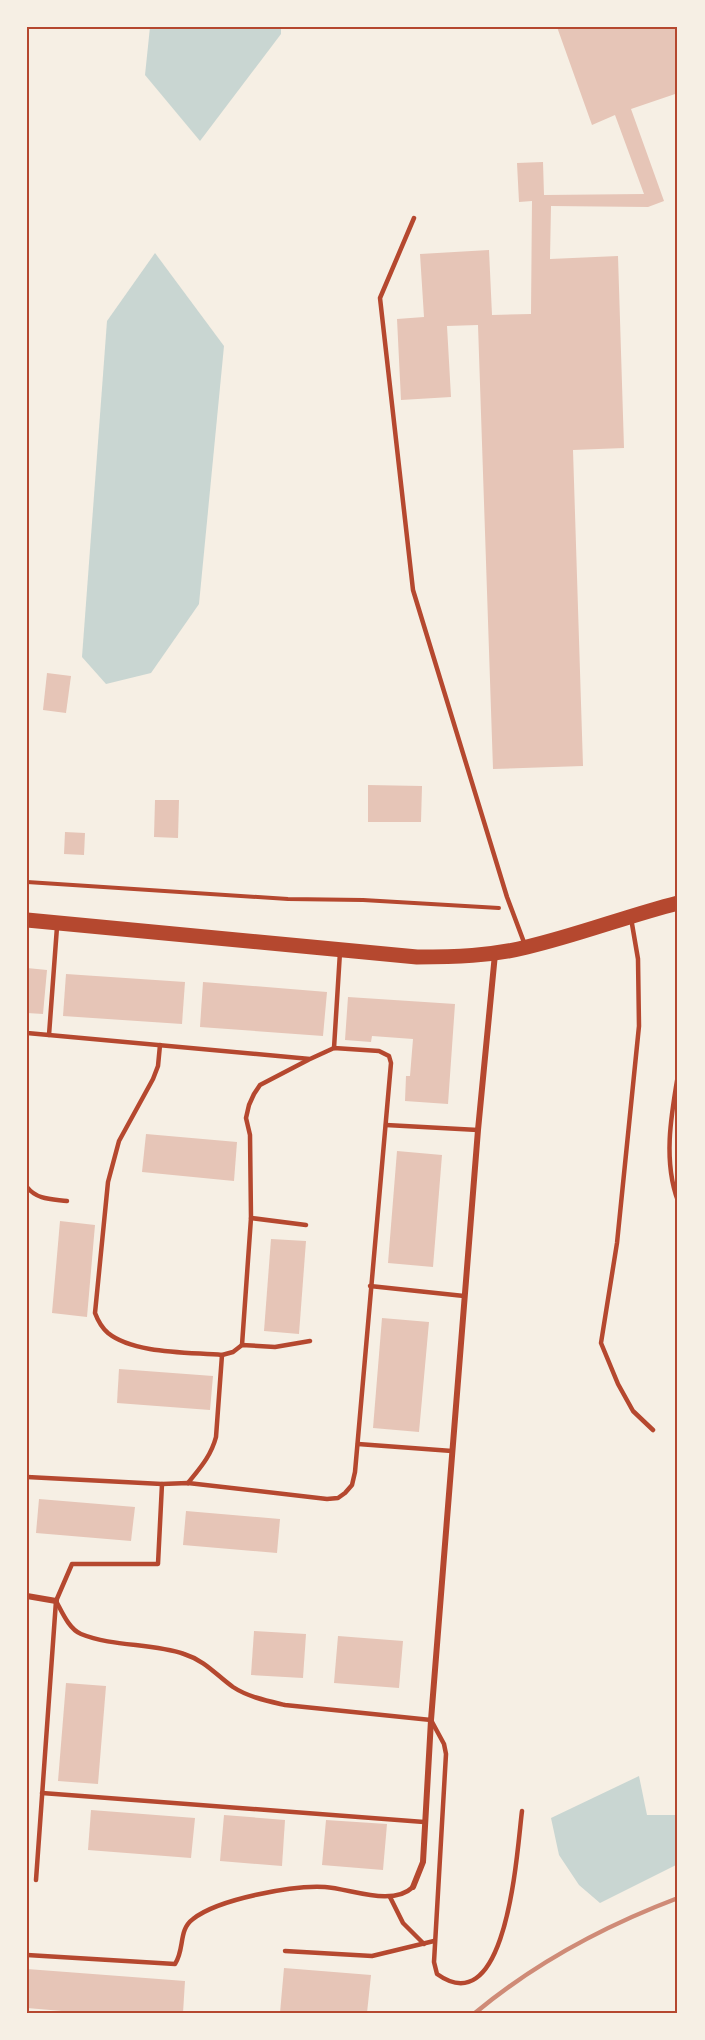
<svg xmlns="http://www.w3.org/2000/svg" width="705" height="2040" font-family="'PT Sans',sans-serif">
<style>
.water{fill:#c9d6d2}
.building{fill:#e6c5b7}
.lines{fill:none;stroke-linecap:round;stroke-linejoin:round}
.path{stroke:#b5482f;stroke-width:4}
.service{stroke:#b5482f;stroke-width:4.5}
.minor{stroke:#b5482f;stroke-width:6}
.primary{stroke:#b5482f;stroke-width:15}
.rail{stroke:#cf8b77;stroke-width:4.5}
.neatline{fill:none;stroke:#b5482f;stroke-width:2}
</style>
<rect width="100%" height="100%" fill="#f6efe4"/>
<g class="water">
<polygon points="150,27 281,27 281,34 200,141 145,75"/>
<polygon points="155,253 224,346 199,604 151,673 106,684 82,657 107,321"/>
<polygon points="639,1776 647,1815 678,1815 678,1864 600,1903 579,1885 559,1855 551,1818"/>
</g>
<g class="building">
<polygon points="557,27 678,27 678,93 631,109 664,201 648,207 551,206 550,259 618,256 624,448 573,450 583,766 493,769 478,325 447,326 451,397 401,400 397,319 424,317 420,254 489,250 492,315 531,314 532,201 519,202 517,163 543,162 544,195 644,194 615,115 592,125"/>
<polygon points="47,673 71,676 66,713 43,710"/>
<polygon points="368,785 422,786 421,822 368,822"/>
<polygon points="155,800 179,800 178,838 154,837"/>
<polygon points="65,832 85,833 84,855 64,854"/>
<polygon points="27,968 47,970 43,1014 27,1013"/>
<polygon points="66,974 185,982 182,1024 63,1016"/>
<polygon points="203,982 327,992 323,1036 200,1027"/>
<polygon points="348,997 455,1004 448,1104 405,1101 406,1076 410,1076 413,1039 372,1036 371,1042 345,1040"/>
<polygon points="146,1134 237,1142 234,1181 142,1172"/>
<polygon points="397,1151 442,1155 433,1267 388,1263"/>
<polygon points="60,1221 95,1225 87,1317 52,1313"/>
<polygon points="271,1239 306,1241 299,1334 264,1331"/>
<polygon points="382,1318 429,1322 419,1432 373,1428"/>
<polygon points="119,1369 213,1376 210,1410 117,1403"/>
<polygon points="39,1499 135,1507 131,1541 36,1533"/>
<polygon points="186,1511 280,1519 277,1553 183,1545"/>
<polygon points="254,1631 306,1634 303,1678 251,1675"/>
<polygon points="338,1636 403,1641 399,1688 334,1683"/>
<polygon points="66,1683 106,1686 98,1784 58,1781"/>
<polygon points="91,1810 195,1818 191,1858 88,1850"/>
<polygon points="224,1815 285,1820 282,1866 220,1861"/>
<polygon points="326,1820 387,1824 383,1870 322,1865"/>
<polygon points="284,1968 371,1975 367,2013 280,2013"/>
<polygon points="27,1969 185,1981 183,2013 85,2013 27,2008"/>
</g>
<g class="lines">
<polyline class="path" points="27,882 288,899 363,900 499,908"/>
<g class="service">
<polyline points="414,218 380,298 413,590 507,897 525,945"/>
<polyline points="631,918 638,959 639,1026 617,1243 601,1343 618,1384 633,1411 653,1430"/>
<polyline points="27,1033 310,1059 334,1048 379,1051 389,1056 391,1063 355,1472 352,1485 345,1493 338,1498 327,1499 188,1483 162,1484 27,1477"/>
<polyline points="49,1035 57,927"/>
<path d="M160 1045 158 1066 153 1079 119 1141 108 1182 95 1313C98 1321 101 1327 108 1333 134 1354 189 1352 222 1355L233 1352 242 1345 275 1347 310 1341"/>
<polyline points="334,1048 340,952"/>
<path d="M678 1075C671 1116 663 1161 678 1201"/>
<polyline points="386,1125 478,1130"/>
<path d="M27 1187C37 1200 52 1199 67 1201"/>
<polyline points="251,1218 306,1225"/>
<polyline points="370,1286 464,1296"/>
<polyline points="242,1345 251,1218 250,1135 246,1118 249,1105 254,1094 260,1085 308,1060"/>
<polyline points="358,1444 452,1451"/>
<path d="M188 1483C200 1468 211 1456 216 1437L222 1355"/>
<path d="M56 1601C62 1612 69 1629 81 1634 113 1647 152 1643 184 1654 206 1661 216 1675 233 1687 248 1697 268 1701 285 1705L431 1720 444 1744 446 1754 434 1962 437 1974C508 2025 517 1849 522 1811"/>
<polyline points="42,1793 424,1822"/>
<polyline points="36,1880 56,1601 72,1564 158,1564 162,1484"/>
<polyline points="390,1897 403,1923 424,1944"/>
<polyline points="285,1951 372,1956 434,1941"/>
<path d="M27 1955 175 1964C185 1949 178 1930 193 1919 218 1899 293 1885 325 1887 352 1889 392 1907 413 1887"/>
</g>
<g class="minor">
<polyline points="27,1596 56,1601"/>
<polyline points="413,1887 423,1862 431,1720 478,1130 495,954"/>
</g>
<path class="primary" d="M27 920 417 957C454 957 491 956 527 947 578 935 627 916 678 903"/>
<path class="rail" d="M475 2013C535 1963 604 1926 678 1898"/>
</g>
<rect width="705" height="2040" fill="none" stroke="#f6efe4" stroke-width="57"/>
<rect x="28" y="28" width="648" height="1984" class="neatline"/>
</svg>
